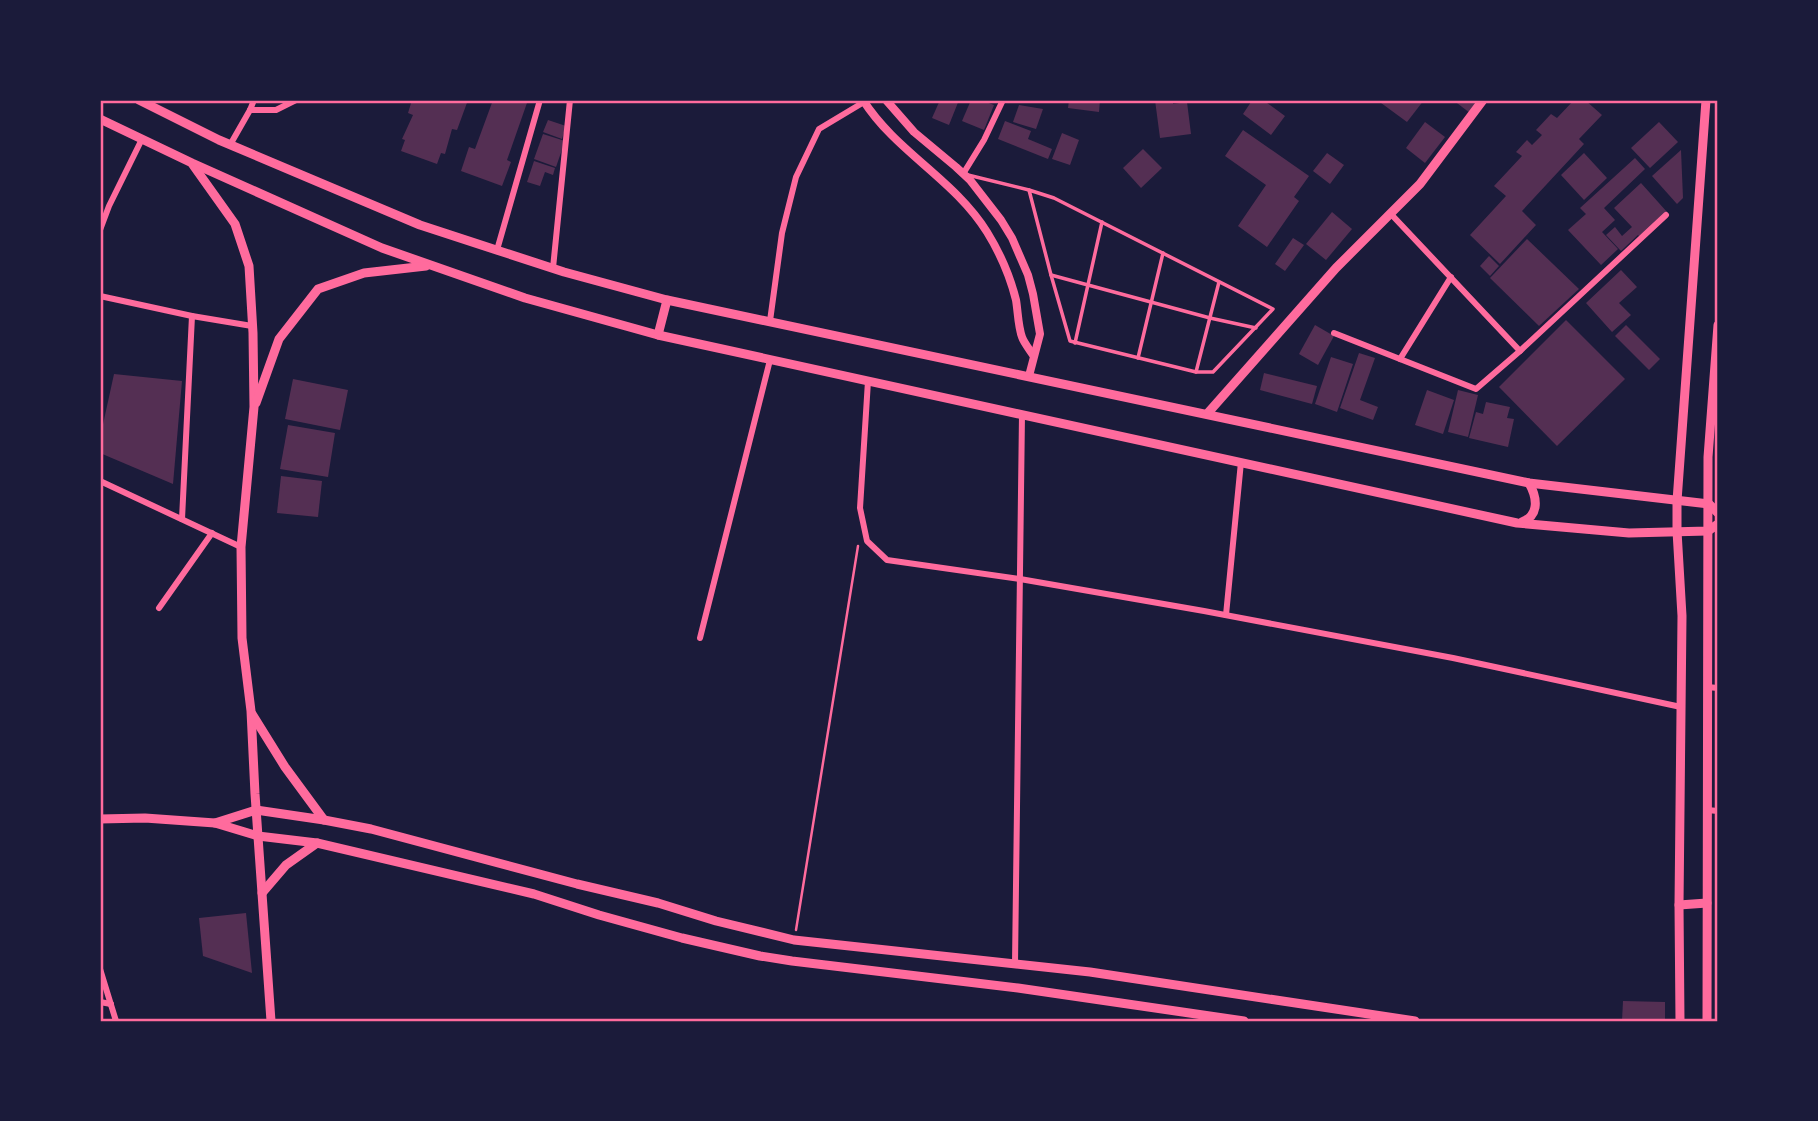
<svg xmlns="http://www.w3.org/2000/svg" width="1818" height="1121" font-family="Helvetica,sans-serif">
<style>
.building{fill:#542f53}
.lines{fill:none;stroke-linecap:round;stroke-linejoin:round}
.path{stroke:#ff6b9d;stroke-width:2.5}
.service{stroke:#ff6b9d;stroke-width:3.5}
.minor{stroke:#ff6b9d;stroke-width:6}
.tertiary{stroke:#ff6b9d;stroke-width:8}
.secondary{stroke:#ff6b9d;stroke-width:9}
.neatline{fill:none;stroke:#ff6b9d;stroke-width:2.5}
</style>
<rect width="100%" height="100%" fill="#1b1b3a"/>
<g class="building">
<polygon points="412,100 468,100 457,130 452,129 445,154 441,153 437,164 401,151 405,140 402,139 413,115 408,113"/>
<polygon points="493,100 528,100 507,160 511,162 502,186 461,171 469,147 475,149"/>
<polygon points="940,100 959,100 949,125 932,118"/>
<polygon points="971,100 981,100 994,105 984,130 962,121"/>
<polygon points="1069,100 1100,100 1099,112 1068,108"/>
<polygon points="1155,100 1173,100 1173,104 1187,102 1191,134 1160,138"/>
<polygon points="1248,100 1263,100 1285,116 1271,135 1243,114 1251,102"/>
<polygon points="1377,100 1424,100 1407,122"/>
<polygon points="1453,100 1480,100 1470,113"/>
<polygon points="1574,100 1585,100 1602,115 1579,139 1584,144 1522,211 1536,225 1500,264 1470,235 1506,196 1494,186 1522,156 1516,152 1527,140 1532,145 1542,135 1536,130 1551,114 1557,118"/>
<polygon points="1019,105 1043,109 1036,129 1013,122"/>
<polygon points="548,120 566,126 562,139 543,132"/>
<polygon points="1005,121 1031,131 1028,139 1052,149 1048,159 998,139"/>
<polygon points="1425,122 1445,137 1425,163 1406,148"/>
<polygon points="1659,122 1678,142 1650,168 1631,148"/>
<polygon points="1243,130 1309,176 1294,197 1299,201 1267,247 1238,226 1266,185 1225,156"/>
<polygon points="1062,133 1079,140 1070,165 1052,159"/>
<polygon points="543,134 565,141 556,167 534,159"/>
<polygon points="1143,149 1162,168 1141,188 1123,168"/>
<polygon points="1681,150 1683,198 1677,204 1652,176"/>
<polygon points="1327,153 1344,165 1330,184 1313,171"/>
<polygon points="1584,153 1607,178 1584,200 1561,175"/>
<polygon points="1635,158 1645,169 1604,208 1615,220 1602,232 1618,249 1601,265 1568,230 1586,214 1580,208"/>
<polygon points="534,161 555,168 553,175 545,172 540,186 527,182"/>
<polygon points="1641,183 1667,212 1640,237 1638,235 1621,251 1606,235 1615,227 1622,236 1632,227 1614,208"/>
<polygon points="1332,212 1352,229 1326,260 1306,244"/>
<polygon points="1293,238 1304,245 1285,271 1275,264"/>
<polygon points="1527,239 1579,289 1539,326 1490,278"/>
<polygon points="1489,256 1499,266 1490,276 1480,266"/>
<polygon points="1621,270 1637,287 1619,303 1631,315 1612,332 1586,303"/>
<polygon points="1566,320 1625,379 1557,446 1499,387"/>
<polygon points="1315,325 1334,336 1318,365 1299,354"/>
<polygon points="1626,325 1660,359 1649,370 1615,336"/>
<polygon points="1359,353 1375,358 1360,400 1378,407 1373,420 1340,408"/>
<polygon points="1331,357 1353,364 1337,412 1315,404"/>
<polygon points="1264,373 1317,386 1312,404 1260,390"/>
<polygon points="114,374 182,381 173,484 100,453 100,438"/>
<polygon points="293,379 348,390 340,430 285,419"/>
<polygon points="1427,390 1454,400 1443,434 1415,425"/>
<polygon points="1458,390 1478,395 1468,437 1448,432"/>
<polygon points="1486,402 1510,407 1507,418 1514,419 1508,447 1469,438 1476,412 1483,414"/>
<polygon points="288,425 335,433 328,477 280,469"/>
<polygon points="281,476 322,481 318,517 277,513"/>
<polygon points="246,913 252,973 203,956 199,918"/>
<polygon points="1623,1001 1665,1002 1665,1021 1622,1021"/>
</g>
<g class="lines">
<polyline class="path" points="796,930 858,546"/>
<g class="service">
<polyline points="968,175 1029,190"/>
<polygon points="1029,190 1054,198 1273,309 1213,372 1196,372 1070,341 1051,275"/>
<polyline points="1051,275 1210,318 1256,328"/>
<polyline points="1075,343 1102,222"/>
<polyline points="1138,358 1163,253"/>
<polyline points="1196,372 1219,282"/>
</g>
<g class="minor">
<polyline points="250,110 276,110 296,100"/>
<polyline points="230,145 250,110 254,100"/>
<polyline points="963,174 984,140 1003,100"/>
<polyline points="1390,213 1520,351 1666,215"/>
<polyline points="100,230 109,206 142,139"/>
<polyline points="497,250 540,100"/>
<polyline points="553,268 570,100"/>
<polyline points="100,296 192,316 252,326"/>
<polyline points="770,321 782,233 796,177 819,129 864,102"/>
<polyline points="1334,333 1476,389 1520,351"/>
<polyline points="1400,359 1451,277"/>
<polyline points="868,381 860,508 867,541 887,560 1020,579 1204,611 1453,658 1681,707"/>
<polyline points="100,481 241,547"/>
<polyline points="182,519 192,316"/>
<polyline points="159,608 212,533"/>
<polyline points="1226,615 1241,462"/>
<polyline points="700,638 770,360"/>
<polyline points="1707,687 1718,688"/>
<polyline points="1707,810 1718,811"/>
<polyline points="1015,964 1022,414"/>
<polyline points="100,969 116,1021"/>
<polyline points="100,1002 111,1004"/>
</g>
<g class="tertiary">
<path d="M863 100C896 152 954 179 987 232 1000 253 1010 276 1016 300 1018 312 1018 326 1022 337 1024 343 1030 350 1033 355"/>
<polyline points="886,100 914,132 956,167 970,180 1001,220 1012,238 1028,275 1033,294 1040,334 1029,376"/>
</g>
<g class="secondary">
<polyline points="139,100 219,140 420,225 564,272 667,300 1529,483 1709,504 1718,513"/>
<polyline points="100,119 192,163 382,248 525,298 658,335 1517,523 1629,533 1708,531 1718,524"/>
<polyline points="193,165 235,224 249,266 253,333 254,407 241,547 242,638 251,711 255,794 271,1021"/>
<polyline points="658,335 667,300"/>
<polyline points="256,403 279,339 318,289 364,273 426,266"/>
<polyline points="1207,414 1336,268 1420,184 1483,100"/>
<path d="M1522 522C1540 515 1537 497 1529 483"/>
<polyline points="252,714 285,767 324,820"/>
<polyline points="100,819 145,818 215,823 258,836 317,843 534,894 599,915 682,938 760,956 792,961 1018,988 1244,1021"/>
<polyline points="215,823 256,810 324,820 371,829 577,884 658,903 716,921 794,940 1090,972 1415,1021"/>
<polyline points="262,893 286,865 317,843"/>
<polyline points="1679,905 1707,903"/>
<polyline points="1680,1021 1679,905 1682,616 1677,531 1677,501 1706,100"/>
<polyline points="1707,1021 1708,457 1718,325"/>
</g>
</g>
<rect width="1818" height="1121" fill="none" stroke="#1b1b3a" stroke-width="203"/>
<rect x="102" y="102" width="1614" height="918" class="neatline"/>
</svg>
